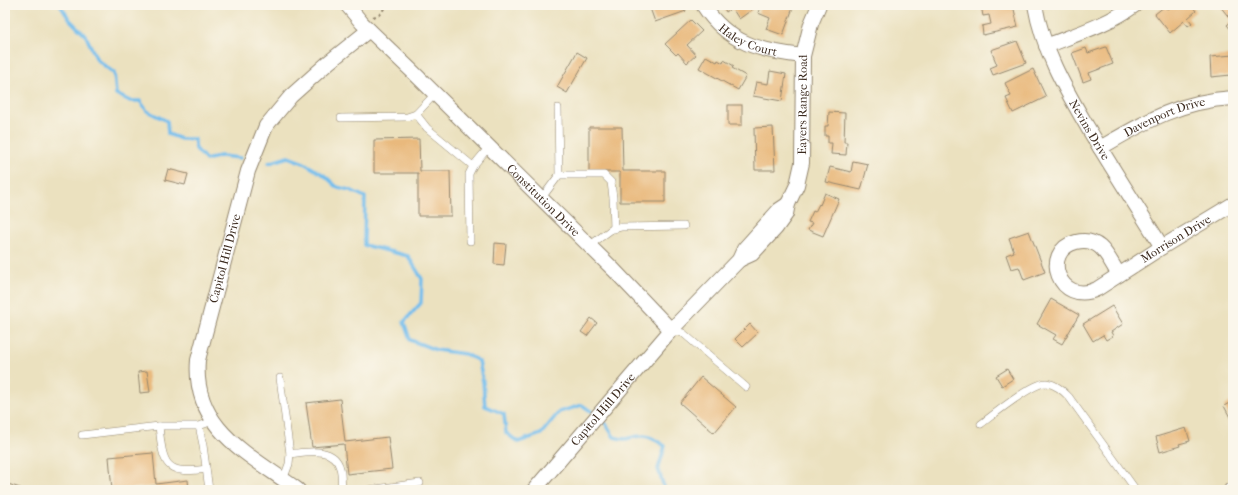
<svg xmlns="http://www.w3.org/2000/svg" width="1238" height="495" font-family="'IM FELL French Canon',serif">
<style>
.lines{fill:none;stroke-linecap:round;stroke-linejoin:round}
.stream{stroke:#74beed;stroke-width:3.5}
.building{fill:#e9b97d}
.service-casing{stroke:#93866e;stroke-width:8}
.minor-casing{stroke:#93866e;stroke-width:16}
.path{stroke:#93866e;stroke-width:2;stroke-dasharray:3 3;stroke-linecap:butt}
.service{stroke:#fff;stroke-width:7}
.minor{stroke:#fff;stroke-width:14}
.labels{text-anchor:middle;dominant-baseline:central;stroke-width:4;stroke-linejoin:round;paint-order:stroke}
.street-label{font-size:12px;fill:#3b2a1e;stroke:#fbf7ec}
</style>
<rect width="100%" height="100%" fill="#fbf7ec"/>
<filter id="ink" filterUnits="userSpaceOnUse"><feTurbulence type="fractalNoise" baseFrequency=".025" numOctaves="2"/><feDisplacementMap in="SourceGraphic" scale="8" xChannelSelector="R" yChannelSelector="G"/><feConvolveMatrix kernelMatrix="1 2 1 2 8 2 1 2 1" color-interpolation-filters="sRGB"/></filter>
<filter id="wash" filterUnits="userSpaceOnUse"><feTurbulence type="fractalNoise" baseFrequency=".012" numOctaves="4" result="noise"/><feDisplacementMap in="SourceGraphic" scale="16" xChannelSelector="R" yChannelSelector="G"/><feGaussianBlur stdDeviation="0.9" result="paint"/><feColorMatrix in="noise" values="0 0 0 0 0 0 0 0 0 0 0 0 0 0 0 0 0 1.4 0 .05"/><feComposite in="paint" operator="in"/></filter>
<g filter="url(#wash)">
<rect width="100%" height="100%" fill="#ebe1bf"/>
<g class="lines">
<g class="stream">
<polyline points="60,5 70,20 86,36 97,60 114,73 116,94 130,101 140,101 147,111 167,121 168,134 181,139 194,139 196,149 206,160 220,156 240,158"/>
<polyline points="269,163 288,157 304,163 324,175 337,187 350,190 365,197 364,245 408,256 422,279 421,303 404,322 410,340 436,350 465,354 479,361 483,382 485,406 504,414 506,433 518,442 541,434 559,412 582,405 595,414"/>
<path d="M600 418 606 424 614 437C630 442 628 436 642 436 650 435 658 442 665 446L658 469 665 490"/>
</g>
</g>
<g id="blocks">
<g class="building">
<polygon points="652,5 683,5 686,11 655,22 650,8 653,7"/>
<polygon points="722,5 750,5 753,9 739,19 732,8 726,12"/>
<polygon points="761,5 794,5 783,35 766,29 770,18 758,13"/>
<polygon points="981,5 1013,5 1018,27 983,35 982,26 991,24 989,15 983,16"/>
<polygon points="1173,5 1191,5 1196,11 1188,18 1192,23 1188,26 1184,21 1170,33 1155,14 1165,6 1168,9"/>
<polygon points="1219,5 1233,5 1233,32 1227,25 1232,21"/>
<polygon points="691,20 702,31 687,45 696,55 687,63 678,53 676,55 665,44"/>
<polygon points="1017,41 1026,63 993,75 990,68 997,65 991,50"/>
<polygon points="1106,47 1113,64 1089,73 1091,79 1083,82 1072,53 1086,48 1088,53"/>
<polygon points="577,52 587,58 567,93 557,87"/>
<polygon points="1233,55 1233,80 1232,80 1231,75 1211,77 1210,57"/>
<polygon points="706,56 717,62 718,60 723,63 724,60 734,66 732,68 746,76 738,90 699,68"/>
<polygon points="1033,69 1046,97 1013,113 1006,98 1011,96 1005,83"/>
<polygon points="770,71 786,74 782,101 753,96 756,82 768,84"/>
<rect x="728" y="105" width="14" height="20"/>
<polygon points="829,112 845,113 844,142 847,142 846,155 831,154 832,143 828,143 828,136 825,136 825,126 828,126"/>
<polygon points="589,127 622,127 623,171 665,171 665,202 620,202 620,172 589,172"/>
<polygon points="773,127 775,170 755,170 754,128"/>
<polygon points="419,139 420,171 450,171 451,216 418,216 418,173 374,173 374,140"/>
<polygon points="853,161 868,164 861,190 826,182 830,167 851,172"/>
<polygon points="168,169 188,174 185,185 165,180"/>
<polygon points="825,193 839,199 823,236 808,230 812,223 808,222 813,211 815,212 819,204 820,205"/>
<polygon points="1029,231 1045,272 1024,280 1019,267 1011,269 1006,255 1014,252 1009,238"/>
<polygon points="495,243 506,244 504,265 494,264"/>
<polygon points="1051,299 1079,315 1062,344 1053,339 1056,335 1037,324"/>
<polygon points="1112,306 1123,324 1111,332 1113,336 1106,340 1103,335 1093,341 1083,324"/>
<polygon points="591,318 597,323 587,336 581,332"/>
<polygon points="750,324 758,333 743,347 735,339"/>
<polygon points="1007,369 1013,379 1002,386 996,376"/>
<polygon points="147,371 150,392 140,393 138,372"/>
<polygon points="701,377 736,407 714,433 680,403"/>
<polygon points="340,399 345,442 388,437 392,469 347,474 344,444 312,447 306,403"/>
<polygon points="1231,402 1233,405 1233,423 1224,406"/>
<polygon points="1186,428 1190,441 1179,444 1180,446 1160,452 1156,437"/>
<polygon points="153,453 156,484 188,480 189,490 156,490 155,486 112,490 109,457"/>
<polygon points="5,483 26,490 5,490"/>
</g>
</g>
</g>
<g filter="url(#ink)">
<use href="#blocks" fill-opacity="0" stroke="#93866e" stroke-width="1"/>
<g class="lines">
<defs>
<g id="service">
<polyline points="558,108 559,175"/>
<polyline points="416,114 427,128 473,166"/>
<polyline points="341,118 407,117 416,114 435,94"/>
<polyline points="541,199 559,175 604,175 611,182 613,198 614,229"/>
<polyline points="470,241 469,174 473,166 489,147"/>
<polyline points="589,246 612,229 621,227 684,226"/>
<polyline points="671,330 683,333 746,387"/>
<polyline points="280,378 290,454 289,464 283,480"/>
<path d="M981 424C993 415 1032 383 1046 383 1056 384 1063 391 1069 397L1136 490"/>
<path d="M159 426C163 465 165 475 206 469"/>
<polyline points="199,426 203,445 209,490"/>
<polyline points="82,435 159,426 199,426 213,421"/>
<path d="M290 454C307 452 334 446 340 468 342 474 341 483 342 490"/>
<polyline points="368,490 420,483"/>
</g>
<g id="minor">
<path id="s1" d="M347 5 362 23 414 73 614 270 671 330"/>
<path id="s2" d="M703 5C728 44 761 51 803 56"/>
<path id="s3" d="M1035 5C1043 51 1065 88 1088 128 1112 168 1137 207 1162 247"/>
<path d="M1046 46C1077 34 1109 24 1135 5"/>
<path id="s4" d="M1100 148C1145 122 1179 101 1233 98"/>
<path id="s5" d="M739 260 752 254 776 228 786 214 788 204 797 185 802 163 803 56 811 24 819 5"/>
<path id="s6" d="M1119 275C1113 266 1108 254 1100 247 1093 241 1084 240 1076 242 1040 251 1059 307 1097 289L1162 247 1233 204"/>
<path id="s7" d="M298 490C251 455 192 430 198 360L248 171 266 126 291 96 329 62 369 30"/>
<path id="s8" d="M534 490 671 330 739 260 744 249 779 210 788 204"/>
<polyline points="1231,490 1233,489"/>
</g>
</defs>
<use href="#service" class="service-casing"/>
<use href="#minor" class="minor-casing"/>
<polyline class="path" points="373,17 379,15 387,5"/>
<use href="#service" class="service"/>
<use href="#minor" class="minor"/>
</g>
</g>
<g class="labels">
<g class="street-label">
<text stroke="none"><textPath href="#s2" startOffset="59">Haley Court</textPath></text>
<text stroke="none"><textPath href="#s5" startOffset="179">Eayers Range Road</textPath></text>
<text stroke="none"><textPath href="#s4" startOffset="72">Davenport Drive</textPath></text>
<text stroke="none"><textPath href="#s3" startOffset="137">Nevins Drive</textPath></text>
<text stroke="none"><textPath href="#s1" startOffset="277">Constitution Drive</textPath></text>
<text stroke="none"><textPath href="#s6" startOffset="242">Morrison Drive</textPath></text>
<text stroke="none"><textPath href="#s7" startOffset="279">Capitol Hill Drive</textPath></text>
<text stroke="none"><textPath href="#s8" startOffset="106">Capitol Hill Drive</textPath></text>
</g>
</g>
<rect width="1238" height="495" fill="none" stroke="#fbf7ec" stroke-width="20"/>
</svg>
